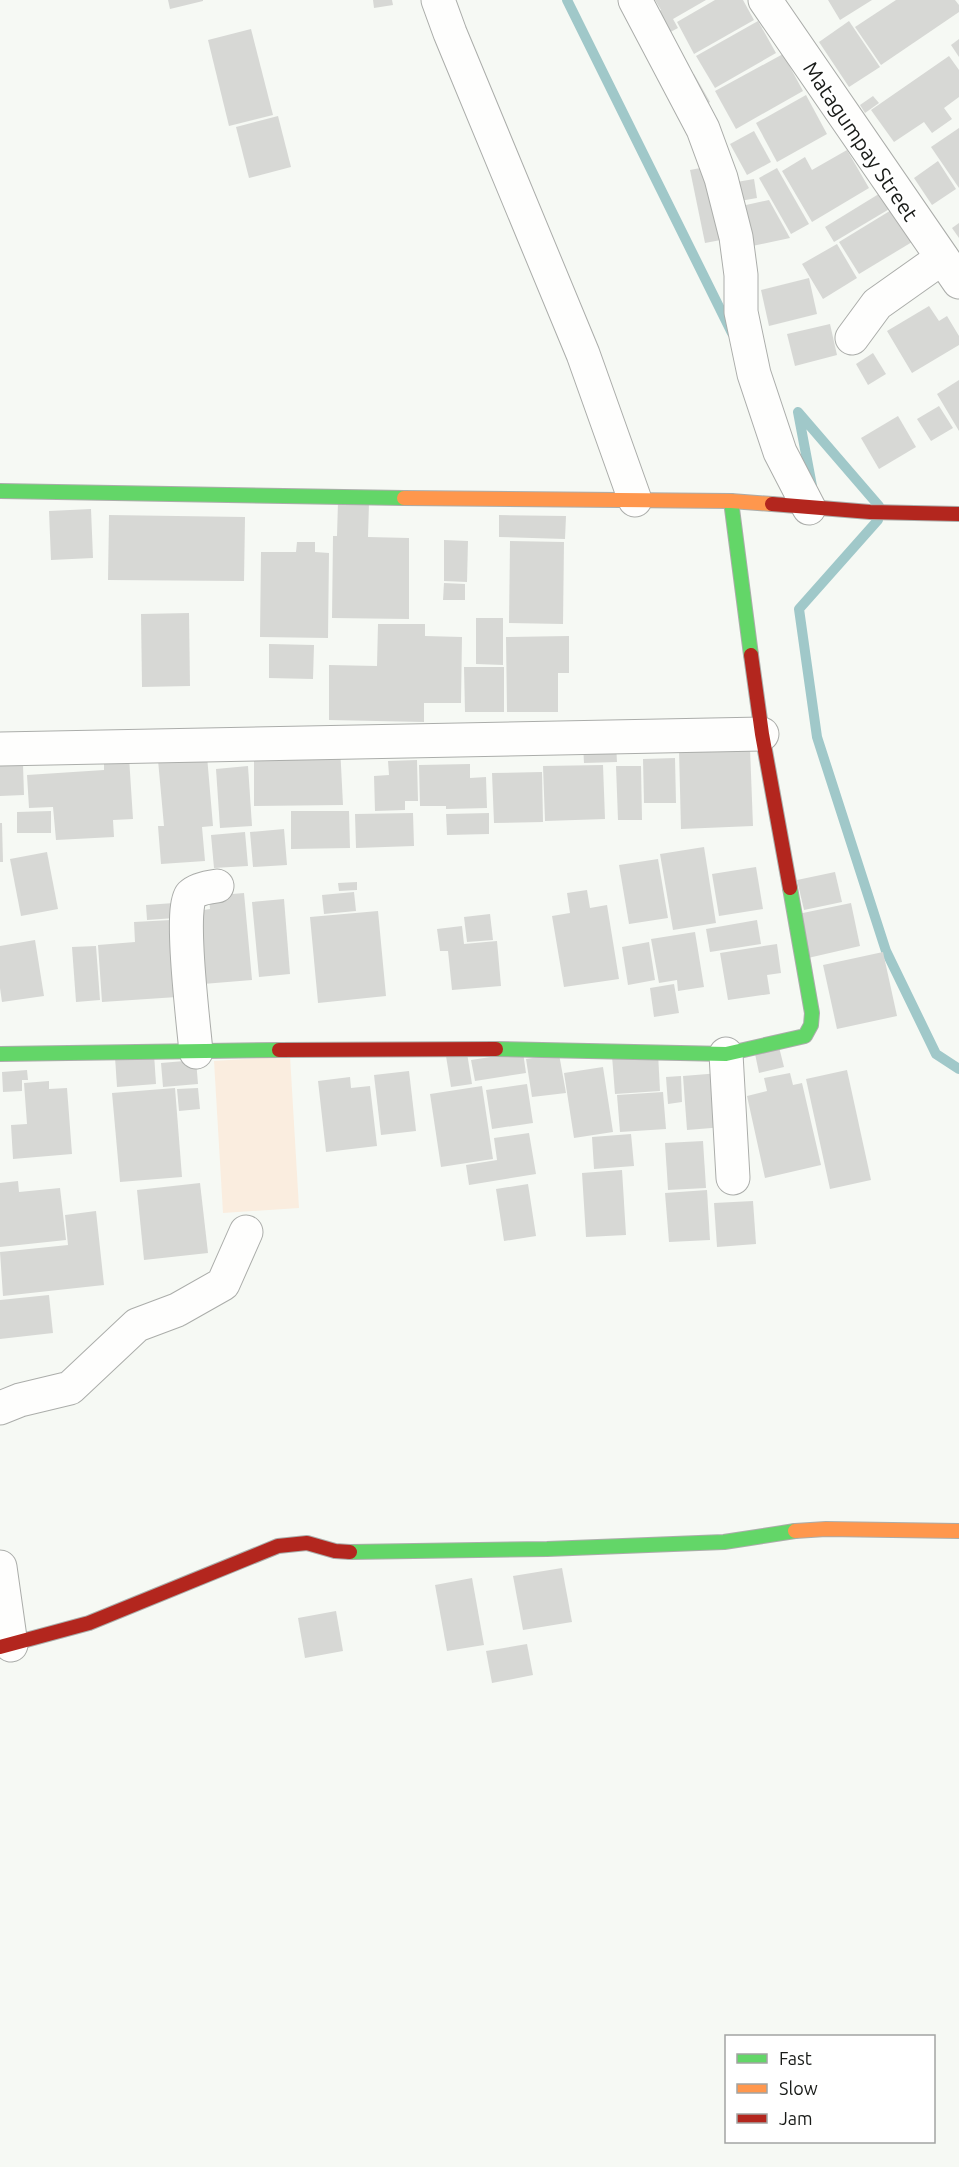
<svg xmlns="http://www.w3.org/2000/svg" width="959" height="2167" font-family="Ubuntu,sans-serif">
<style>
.green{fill:#faeddf}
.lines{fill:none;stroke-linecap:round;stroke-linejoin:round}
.stream{stroke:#a0c8c9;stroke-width:10}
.building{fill:#d7d8d5}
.street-casing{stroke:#abadaa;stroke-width:35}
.fast-casing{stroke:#abadaa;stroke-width:16}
.slow-casing{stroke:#abadaa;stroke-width:16}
.jam-casing{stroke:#abadaa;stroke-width:16}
.street{stroke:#fefefd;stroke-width:33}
.fast{stroke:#63d668;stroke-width:14}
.slow{stroke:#ff974d;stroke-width:14}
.jam{stroke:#b3261e;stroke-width:14}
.labels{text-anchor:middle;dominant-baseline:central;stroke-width:4.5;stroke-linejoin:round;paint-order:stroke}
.street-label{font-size:21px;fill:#191b18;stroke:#fff}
</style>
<rect width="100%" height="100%" fill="#f6f9f4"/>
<polygon class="green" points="290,1056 299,1208 223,1213 214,1061"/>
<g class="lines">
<g class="stream">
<polyline points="567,0 732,333"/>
<polyline points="812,486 798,412 879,506"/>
<polyline points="878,520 799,609 817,737 886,951 936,1054 959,1069"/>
</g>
</g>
<g class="building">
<polygon points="168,0 203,0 203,1 170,9"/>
<polygon points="373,0 392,0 393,5 374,8"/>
<polygon points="655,0 706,0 673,19 678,28 661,37 650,17 661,10"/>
<polygon points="715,0 743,0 754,20 694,54 677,22"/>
<polygon points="828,0 872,0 840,20"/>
<polygon points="896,0 955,0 959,5 959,12 881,65 855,27"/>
<polygon points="758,21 776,53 715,88 696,56"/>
<polygon points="849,21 880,67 849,87 819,42"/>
<polygon points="251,29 273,115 229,126 208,40"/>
<polygon points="959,39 959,57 951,45"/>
<polygon points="783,54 803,91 736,129 715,91"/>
<polygon points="949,56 959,70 959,97 944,108 952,119 932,133 924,122 894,142 871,110"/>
<polygon points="694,74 710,102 701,108 684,79"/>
<polygon points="806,95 827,134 777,162 756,123"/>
<polygon points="873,96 879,103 865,113 860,105"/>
<polygon points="278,116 291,167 249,178 236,127"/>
<polygon points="959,128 959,188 931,147"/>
<polygon points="754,131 771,162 747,175 730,144"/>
<polygon points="847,150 869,188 812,222 782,171 805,157 812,170"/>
<polygon points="938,161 956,189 932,205 914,178"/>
<polygon points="711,166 726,239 705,243 690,170"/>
<polygon points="777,168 809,224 791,234 759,178"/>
<polygon points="754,179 757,198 734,202 731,183"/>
<polygon points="882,192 891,208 834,242 825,227"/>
<polygon points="769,200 790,238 743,248 737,207"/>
<polygon points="893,209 912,242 859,274 839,242"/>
<polygon points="959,223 959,238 952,228"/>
<polygon points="837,244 857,278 823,299 802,264"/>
<polygon points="809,278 817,314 769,326 761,290"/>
<polygon points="929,306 939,321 947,316 959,336 959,345 912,373 887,331"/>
<polygon points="830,324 837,355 795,366 787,334"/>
<polygon points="873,353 886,374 868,385 856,364"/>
<polygon points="959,380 959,431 937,394"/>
<polygon points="939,406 953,428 931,441 917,419"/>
<polygon points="898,416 916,447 879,469 861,438"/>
<polygon points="338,502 369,503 368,537 409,538 409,619 332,618 333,536 337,536"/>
<polygon points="91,509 93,558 51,560 49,511"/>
<polygon points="109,515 245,517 244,581 108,580"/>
<polygon points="499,515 566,516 565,539 499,537"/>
<polygon points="444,540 468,541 467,582 444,581"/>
<polygon points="510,541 564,542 563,624 509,623"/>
<polygon points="297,542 315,542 315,552 329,553 328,638 260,637 261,552 296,552"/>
<polygon points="444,583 465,584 465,600 443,600"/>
<polygon points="189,613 190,686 142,687 141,614"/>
<polygon points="476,618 503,618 503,665 476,664"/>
<polygon points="378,624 425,624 425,636 462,637 461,703 424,703 424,722 329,720 329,665 377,666"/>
<polygon points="569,636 569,673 558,673 558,712 507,712 506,637"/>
<polygon points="269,644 314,645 313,679 269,678"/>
<polygon points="464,667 504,667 504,712 465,712"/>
<polygon points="616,744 617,762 584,763 583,745"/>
<polygon points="340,746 343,805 254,806 254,747"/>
<polygon points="750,748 753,826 681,829 679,750"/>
<polygon points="207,756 213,826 202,827 205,861 161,864 158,826 164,826 158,760"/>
<polygon points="129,757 133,819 113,820 114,837 56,840 53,807 29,808 27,775 104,770 104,759"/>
<polygon points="675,758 676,803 644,803 643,759"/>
<polygon points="417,760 418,801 405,801 405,810 375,811 374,776 389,775 388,761"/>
<polygon points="470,764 470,778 486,777 487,808 446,809 446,806 420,806 419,765"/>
<polygon points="23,765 24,795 0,796 0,766"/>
<polygon points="603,765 605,819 545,821 543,766"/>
<polygon points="248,766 252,826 220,828 216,769"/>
<polygon points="616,766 641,766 642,820 618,820"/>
<polygon points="542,772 543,822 494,823 492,773"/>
<polygon points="51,811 51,833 17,833 17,812"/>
<polygon points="291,811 349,811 350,848 291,849"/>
<polygon points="413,813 414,846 356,848 355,814"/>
<polygon points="489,813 489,834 447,835 446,814"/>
<polygon points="0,823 2,823 3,862 0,862"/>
<polygon points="284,829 287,865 253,867 250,832"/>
<polygon points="245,832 248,866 214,868 211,835"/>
<polygon points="704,847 716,923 673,930 660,854"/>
<polygon points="47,852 58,909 21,916 10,859"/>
<polygon points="658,859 668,918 629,924 619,865"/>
<polygon points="756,867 763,909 719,916 712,874"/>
<polygon points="835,872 842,902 804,910 797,880"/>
<polygon points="357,882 357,890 339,891 338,883"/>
<polygon points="587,890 590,908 607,905 619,979 564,987 552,916 570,913 567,893"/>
<polygon points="354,892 356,911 324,914 322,895"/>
<polygon points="244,893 252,980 203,984 197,911 210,909 209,896"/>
<polygon points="284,899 290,974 259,977 252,902"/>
<polygon points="174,903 175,918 147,920 146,905"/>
<polygon points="851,903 860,946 808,958 798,914"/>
<polygon points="378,911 386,996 318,1003 310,917"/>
<polygon points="490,914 493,940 467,942 464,917"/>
<polygon points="171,920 177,997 102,1002 98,945 135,942 134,922"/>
<polygon points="757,920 761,944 710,952 706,929"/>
<polygon points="462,926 464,944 497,941 501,986 452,990 448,951 440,951 437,929"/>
<polygon points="695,932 704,987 678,991 677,980 659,983 651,939"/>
<polygon points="35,940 44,996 2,1002 0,988 0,946"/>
<polygon points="649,942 655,980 628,985 622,947"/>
<polygon points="777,944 781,973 767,975 770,994 728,1000 720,953"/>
<polygon points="96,946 100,1000 76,1002 72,947"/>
<polygon points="883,952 897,1016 837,1029 823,965"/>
<polygon points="674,984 679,1013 654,1017 650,988"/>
<polygon points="779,1047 784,1067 759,1073 754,1049"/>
<polygon points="523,1052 526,1073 475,1081 471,1060"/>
<polygon points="467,1053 472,1084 451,1087 446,1056"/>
<polygon points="658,1053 660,1091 615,1094 612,1056"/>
<polygon points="154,1054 156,1084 117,1087 115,1057"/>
<polygon points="559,1054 566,1093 532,1097 526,1059"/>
<polygon points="196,1060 198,1084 163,1087 161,1063"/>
<polygon points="603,1067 613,1132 574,1138 564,1073"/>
<polygon points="27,1070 28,1080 22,1080 22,1091 3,1092 2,1072"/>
<polygon points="847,1070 871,1180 830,1189 806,1079"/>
<polygon points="409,1071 416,1131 381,1135 374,1075"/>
<polygon points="720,1073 724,1127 687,1130 683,1076"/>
<polygon points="790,1073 793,1085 802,1083 821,1165 765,1178 747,1096 767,1091 764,1078"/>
<polygon points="681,1076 682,1102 668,1104 666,1077"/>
<polygon points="350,1077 351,1088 370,1086 377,1146 326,1152 318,1081"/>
<polygon points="49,1081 49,1089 67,1088 72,1154 13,1159 11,1125 27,1124 24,1083"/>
<polygon points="527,1084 533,1123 492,1129 486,1090"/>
<polygon points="482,1086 493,1159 441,1167 430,1094"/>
<polygon points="175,1088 182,1177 120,1182 112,1093"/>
<polygon points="198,1088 200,1109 179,1111 177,1089"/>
<polygon points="663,1092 666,1129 620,1132 617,1095"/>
<polygon points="529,1133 536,1174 469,1185 466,1165 497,1160 494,1138"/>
<polygon points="631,1134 634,1166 594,1169 592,1137"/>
<polygon points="703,1141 706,1188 668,1190 665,1143"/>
<polygon points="622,1170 626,1235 586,1237 582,1173"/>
<polygon points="18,1181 19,1192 60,1188 66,1240 0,1247 0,1183"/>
<polygon points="200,1183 208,1253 144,1260 137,1190"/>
<polygon points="528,1184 536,1236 504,1241 496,1189"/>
<polygon points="707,1190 710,1240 669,1242 665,1193"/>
<polygon points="753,1201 756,1244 717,1247 714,1203"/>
<polygon points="96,1211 104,1285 3,1296 0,1252 68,1245 65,1215"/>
<polygon points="49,1295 53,1333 0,1339 0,1300"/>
<polygon points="562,1568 572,1622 523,1630 513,1576"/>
<polygon points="472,1578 484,1645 447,1651 435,1585"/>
<polygon points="336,1611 343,1651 305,1658 298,1618"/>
<polygon points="527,1644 533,1675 492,1683 486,1651"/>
</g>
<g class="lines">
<defs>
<g id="street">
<polyline points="438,0 450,33 583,354 635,500"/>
<polyline points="635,0 703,129 721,178 736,237 741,275 741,312 754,374 780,452 809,508"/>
<polyline points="765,0 959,282"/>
<polyline points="852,338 877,304 942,258"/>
<polyline points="0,749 762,734"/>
<path d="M196 1052C194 1028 179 908 191 895 197 889 209 887 217 886"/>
<polyline points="726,1054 733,1178"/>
<polyline points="0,1408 20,1400 70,1388 137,1325 177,1310 223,1284 246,1232"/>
<polyline points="0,1567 11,1645"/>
</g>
<g id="fast">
<polyline points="0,491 404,498"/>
<polyline points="731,501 751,655"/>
<polyline points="496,1049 726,1054 805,1036 811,1025 812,1013 790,888"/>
<polyline points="0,1054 279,1050"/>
<polyline points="350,1552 547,1549 724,1542 795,1531"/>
</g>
<g id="slow">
<polyline points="404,498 731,501 772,504"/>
<polyline points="795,1531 826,1529 959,1531"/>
</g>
<g id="jam">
<polyline points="772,504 870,512 959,514"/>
<polyline points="751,655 762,734 790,888"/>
<polyline points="279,1050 496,1049"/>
<polyline points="0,1647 89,1623 278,1546 307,1543 335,1551 350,1552"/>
</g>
</defs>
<use href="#street" class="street-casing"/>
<use href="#fast" class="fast-casing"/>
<use href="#slow" class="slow-casing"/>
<use href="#jam" class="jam-casing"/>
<use href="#street" class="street"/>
<use href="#fast" class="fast"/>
<use href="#slow" class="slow"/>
<use href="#jam" class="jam"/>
</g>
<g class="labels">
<g class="street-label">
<text transform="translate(861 141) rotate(56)">Matagumpay Street</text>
</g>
</g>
<rect x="725" y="2035" width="210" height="108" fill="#ffffff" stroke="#a3a4a3" stroke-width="1.5"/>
<rect x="737" y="2054" width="30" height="9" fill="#63d668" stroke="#a3a4a3" stroke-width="1.5"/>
<text x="779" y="2065" font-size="18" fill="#191b18">Fast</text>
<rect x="737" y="2084" width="30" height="9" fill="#ff974d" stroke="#a3a4a3" stroke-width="1.5"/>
<text x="779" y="2095" font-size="18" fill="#191b18">Slow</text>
<rect x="737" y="2114" width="30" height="9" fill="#b3261e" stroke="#a3a4a3" stroke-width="1.5"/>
<text x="779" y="2125" font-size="18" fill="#191b18">Jam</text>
</svg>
